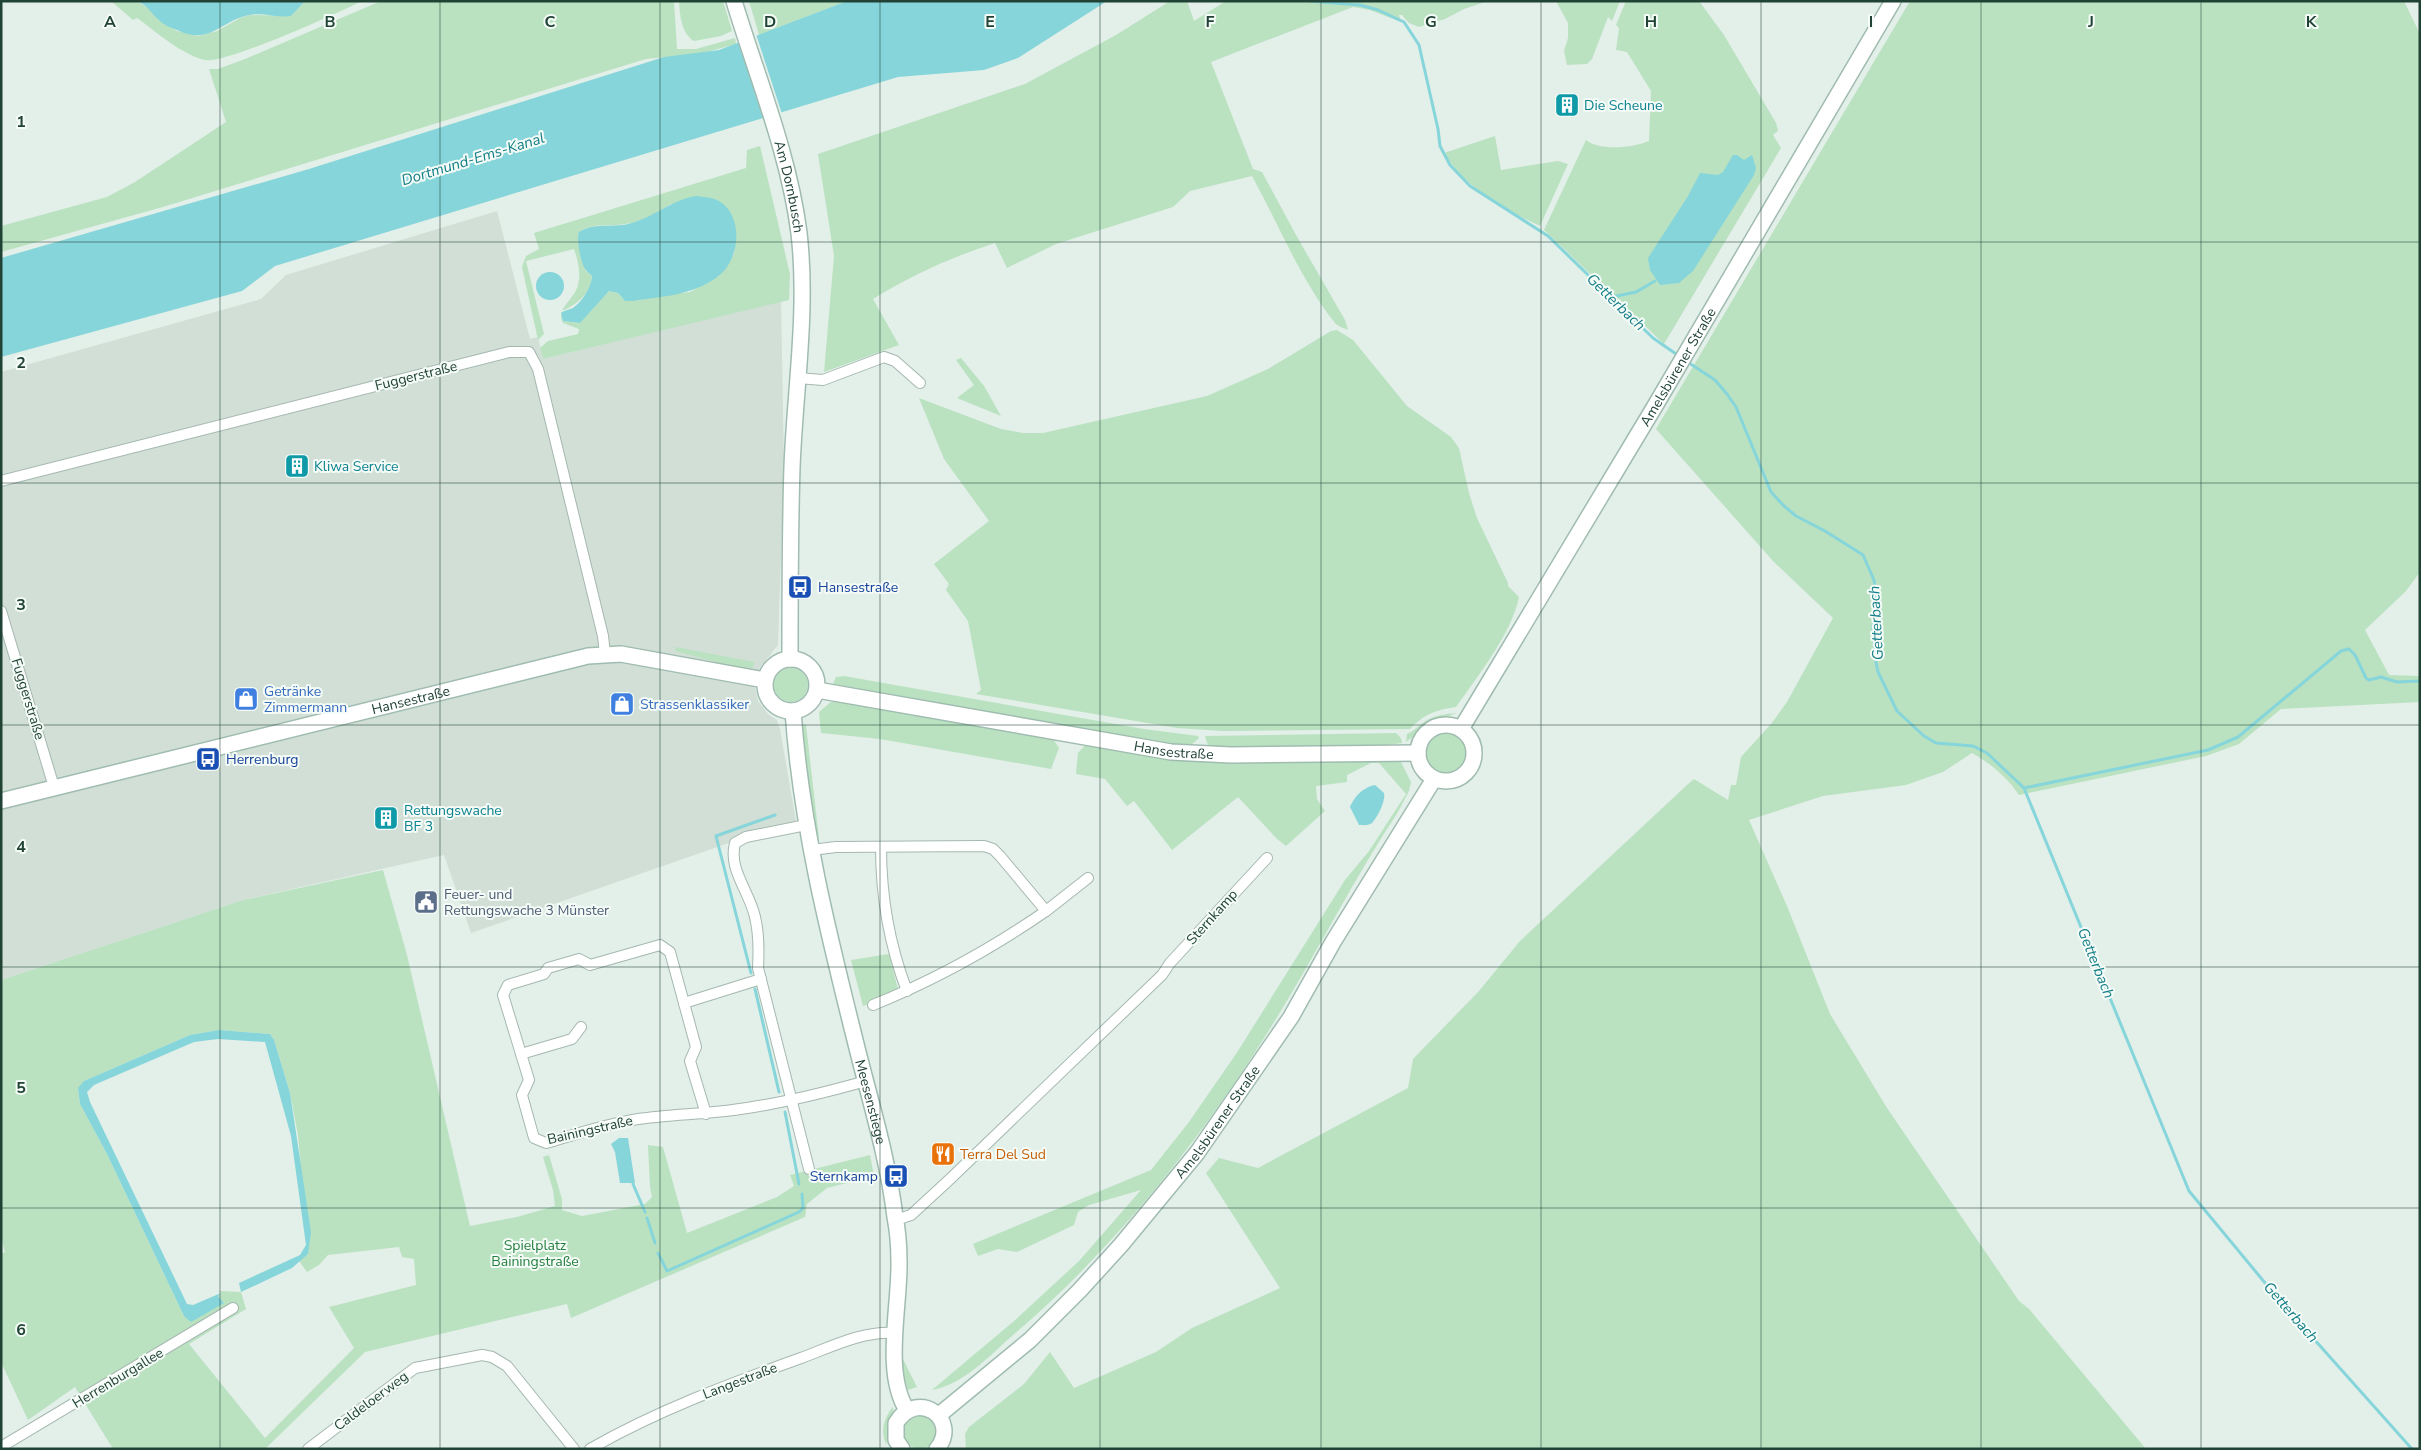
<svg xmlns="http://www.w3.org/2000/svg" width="2421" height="1450" font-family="'Nunito Sans',sans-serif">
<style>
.built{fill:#d1dfd7}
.green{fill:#bae2c1;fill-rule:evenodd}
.water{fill:#86d5da}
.pier{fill:#e3efe9}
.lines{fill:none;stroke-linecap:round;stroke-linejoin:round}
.stream{stroke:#86d5da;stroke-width:3}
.street-casing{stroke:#a5b8b0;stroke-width:12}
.secondary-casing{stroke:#a0bcb0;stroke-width:18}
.street{stroke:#fff;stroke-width:10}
.secondary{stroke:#fff;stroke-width:15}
.grid{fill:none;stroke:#204336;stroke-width:1;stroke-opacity:0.55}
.labels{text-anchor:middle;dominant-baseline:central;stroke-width:4;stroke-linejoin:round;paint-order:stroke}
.culture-label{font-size:14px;fill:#0d838f;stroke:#f5fbf7;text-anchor:start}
.street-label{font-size:14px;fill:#204336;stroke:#f5fbf7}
.transit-label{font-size:14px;fill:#164399;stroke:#f5fbf7;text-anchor:start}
.shop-label{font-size:14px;fill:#366cbe;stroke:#f5fbf7;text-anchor:start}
.service-label{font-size:14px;fill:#4e5e75;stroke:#f5fbf7;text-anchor:start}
.food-label{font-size:14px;fill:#c56008;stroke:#f5fbf7;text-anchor:start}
.park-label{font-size:14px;fill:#257f3f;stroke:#f5fbf7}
.water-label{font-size:15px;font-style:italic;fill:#137f87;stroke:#f5fbf7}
.grid-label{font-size:16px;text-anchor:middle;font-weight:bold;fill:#204336;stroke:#f5fbf7;stroke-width:4;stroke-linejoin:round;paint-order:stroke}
</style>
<rect width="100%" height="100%" fill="#e3efe9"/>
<polygon class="built" points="497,211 530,339 538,337 543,359 781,301 784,465 778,645 759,669 755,687 758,701 768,714 777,720 780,729 797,827 746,837 471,933 444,855 243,900 1,980 1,372 261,299 286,275"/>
<g class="green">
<path d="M111 1H137L151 10 160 21 177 31 198 36 217 31 240 18 249 15 291 16 305 1H362C338 13 226 64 205 60 184 56 155 31 137 18L133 20Z"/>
<polygon points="381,1 674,1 677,49 696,49 735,38 736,44 700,54 646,59 163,207 1,252 1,226 107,197 135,182 226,122 209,69 218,69 245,59"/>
<path d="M679 1H723L732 31 721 36 694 41C681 33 680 15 679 1Z"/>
<polygon points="749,1 847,1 759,35"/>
<path d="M1170 1H1187L1194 21 1226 1H1488L1464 9 1445 19 1419 27 1409 23 1402 15H1399L1401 22 1370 10 1353 7 1211 62 1253 169 1262 172 1296 235 1345 320 1348 330C1344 328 1337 326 1335 323 1300 279 1279 225 1252 176L1190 191 1173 207 1056 244 1007 268 995 243C952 257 912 275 873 299L899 345 824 372 834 256 818 154 1025 84 1116 35Z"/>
<polygon points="1556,1 1620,1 1612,21 1608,17 1592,59 1587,64 1567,65 1564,51 1568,38 1568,23"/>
<path d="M1626 1H1699L1724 35 1776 123 1778 131 1773 135 1781 148 1664 344 1544 230 1586 140C1598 151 1634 148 1649 141L1651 91 1627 52 1616 50 1619 28 1616 25Z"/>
<path d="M1910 1H2404L2420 34V572L2406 591 2365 630 2389 675 2420 676V702L2281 709 2239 744 2206 756 2019 795C2008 778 1990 763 1972 753L1943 772 1906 785 1823 796 1749 820 1787 906 1830 1014 1887 1108 2019 1301 2029 1309 2146 1449H966L965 1434 969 1427 1024 1384 1050 1352 1074 1388 1156 1352 1192 1328 1280 1288 1206 1173 1219 1158 1258 1168 1408 1088 1413 1059 1479 991 1520 941 1687 785 1694 779 1728 800 1731 785H1736L1741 757 1771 724 1787 702 1833 618 1773 561 1656 429Z"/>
<path d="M1495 136 1501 170 1558 161 1568 164 1540 226C1505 210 1464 187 1444 153Z"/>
<path d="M760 146 790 274 789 300 543 359 540 348 548 341 578 334 579 329 563 323C555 309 575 299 578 285 581 273 578 260 574 249L526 261 544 334 538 340 522 267 526 256 539 249 534 233 746 168 747 150ZM671 204 732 219 736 237 734 254 719 276 690 292 623 299 618 293 609 291 578 323 563 321 562 311C576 305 592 293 592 276L586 271 581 258 579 232C594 222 608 227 625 224 642 222 656 213 671 204Z"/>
<path d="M1337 330 1353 340 1407 406 1451 437 1459 448 1469 493 1477 518 1508 583V586L1519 597C1512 633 1477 677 1456 707 1436 710 1424 714 1410 729L1223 731 1177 728 976 694 981 690 968 621 946 590 949 584 934 564 989 521 944 459 919 398 1001 429 1023 433H1043L1207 396 1268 369 1331 331Z"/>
<polygon points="961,358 984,386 1001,416 957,398 974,385 956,360"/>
<polygon points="676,647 754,662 753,668 731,666 675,651"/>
<circle cx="791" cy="685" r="17"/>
<polygon points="844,676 1144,729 1198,736 1199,738 1190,746 1153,742 833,684 836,677"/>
<polygon points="831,702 843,702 1053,739 1059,748 1051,769 880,739 821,733 819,712"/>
<path d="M1457 713 1432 722 1406 742 1407 734C1414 731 1418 726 1424 722 1434 715 1446 714 1457 713Z"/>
<polygon points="803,725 806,725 819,838 816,837 814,828 803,742"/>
<circle cx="1447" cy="752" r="21"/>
<polygon points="1396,733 1401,738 1402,743 1378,746 1211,748 1207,743 1205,736"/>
<path d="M1086 744 1394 761 1401 762 1411 782 1409 791 1398 812C1355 877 1320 947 1279 1014 1207 1132 1118 1246 1012 1336 989 1356 963 1385 932 1390L1014 1321 1079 1261 1141 1190 1089 1205 1078 1212 1074 1225 1017 1252 998 1249 978 1256 973 1244 1151 1170 1189 1122 1238 1051 1345 880 1369 851 1406 794 1379 763H1371L1347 775V782L1316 786 1317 799 1325 811 1286 846 1277 839 1238 797 1172 850 1134 801 1127 806 1105 779 1076 774 1078 753Z"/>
<path d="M383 870 407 955 470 1226 517 1217 555 1206 553 1190 543 1157 549 1155 562 1199V1210L582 1216 645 1204 652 1197 650 1187 648 1145 663 1147 687 1233 777 1197 794 1186 790 1175 870 1155 874 1176 827 1188 807 1204 805 1217 571 1318 567 1304 365 1352 265 1449H113L75 1387 28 1420 1 1362V1254L5 1252 1 1237V980L243 900ZM219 1030 270 1034 274 1040 290 1093 298 1135 308 1254 299 1261 307 1272 319 1265 328 1255 399 1247 402 1257 414 1259 416 1285 329 1307 354 1348 265 1438 189 1344 246 1309 241 1292 219 1291 221 1293 218 1296 224 1303 184 1316 107 1154 80 1104 78 1089 84 1081 190 1035Z"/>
<polygon points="889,954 898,989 893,994 863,1006 851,960"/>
<polygon points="902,1357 917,1387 908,1390 903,1374"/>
<path d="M893 1407 894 1418 886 1444C880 1431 884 1417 893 1407Z"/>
<circle cx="920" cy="1432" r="17"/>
</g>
<g class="water">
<path d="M137 1H305L291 16C277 18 263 12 249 15 220 21 210 46 177 30 171 28 164 25 160 21 150 13 150 7 137 1Z"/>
<polygon points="847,1 1107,1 1018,58 984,70 898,77 275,266 242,291 1,357 1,258 309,169 664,57 719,50"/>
<polygon points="1733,155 1737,155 1744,160 1752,155 1756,168 1754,175 1693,271 1679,283 1660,285 1650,270 1648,258 1688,196 1700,173 1718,175 1723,172"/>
<path d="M696 196C704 197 712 197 719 201 745 217 740 262 716 278 689 296 664 296 633 301H625L618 293 609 291 580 323 563 321 561 313C565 310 568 310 573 308 582 302 592 286 592 276 590 274 587 272 586 270 581 265 576 239 579 232 595 222 610 228 628 224 653 218 671 200 696 196Z"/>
<circle cx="550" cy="286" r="14"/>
<path d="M1375 785 1384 793C1386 801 1377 818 1372 823 1368 826 1363 825 1359 825L1350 807C1354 797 1363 787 1375 785Z"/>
<polygon points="219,1030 270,1034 274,1040 290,1093 311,1232 308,1254 292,1268 241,1292 239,1283 300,1255 306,1245 291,1136 265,1042 218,1039 194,1042 94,1085 87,1092 90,1102 187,1304 193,1305 221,1293 218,1296 224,1303 191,1322 184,1316 107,1154 80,1104 78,1088 84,1081 190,1035"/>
<polygon points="619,1138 628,1138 635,1183 620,1183 615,1152 611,1144"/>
</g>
<polygon class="pier" points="756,34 782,114 764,120 739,40"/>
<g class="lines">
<g class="stream">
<polyline points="1309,1 1360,5 1378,10 1404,22 1419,45 1438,129 1440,146 1450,165 1470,186 1548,236 1653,338 1679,356"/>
<polyline points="1612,297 1636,292 1655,281"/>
<polyline points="1686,361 1715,380 1727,394 1736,407 1771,492 1783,505 1796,516 1825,531 1863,555 1874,580 1876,595 1873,628 1876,662 1878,672 1897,711 1924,736 1936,743 1973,746 1987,753 2024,788 2189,1191 2280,1301 2412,1449"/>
<polyline points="2024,788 2208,750 2238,737 2341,651 2349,649 2355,655 2366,678 2369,680 2381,677 2397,682 2420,681"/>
<polyline points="751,973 716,836 775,815"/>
<polyline points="755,989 779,1092"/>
<polyline points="785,1112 799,1184"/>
<polyline points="633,1184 645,1212"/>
<polyline points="647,1218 655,1243"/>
<polyline points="658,1253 667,1271 799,1212 803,1208 802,1194"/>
</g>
<defs>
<g id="street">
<polyline points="798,378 823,380 884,357 895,361 920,383"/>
<polyline points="1,481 509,352 529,352 538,369 603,636 605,654"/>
<polyline points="1,611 54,787"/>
<path d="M806 825 746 837 735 843C728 870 749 890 755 917 759 933 759 950 758 968L809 1169"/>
<path d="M881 847C881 899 889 944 907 991"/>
<polyline points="811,850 836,847 984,846 993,849 1000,856 1046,911 1088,878"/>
<polyline points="684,1003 761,979"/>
<path d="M873 1005C935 980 991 949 1046 911"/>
<polyline points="521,1054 572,1039 581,1027"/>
<path d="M706 1114 690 1061 696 1047 670 952 660 945 590 965 579 959 548 968 544 974 508 985 503 995 529 1080 522 1095 534 1138 546 1143C577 1134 606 1124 638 1119 674 1114 711 1114 747 1108 787 1102 827 1092 866 1081"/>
<polyline points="896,1220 911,1215 949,1180 1162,975 1170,963 1267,858"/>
<polyline points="1,1447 233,1308"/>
<polyline points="308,1449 415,1368 482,1355 492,1357 507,1366 574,1449"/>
<path d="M590 1449C656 1411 729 1384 801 1358 831 1347 864 1330 896 1333"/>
</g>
<g id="secondary">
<path id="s1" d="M734 1C757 77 789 154 799 233 808 311 795 389 792 467 790 531 790 595 790 659"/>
<circle cx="791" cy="685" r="26"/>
<path id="s2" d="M817 690 1171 752 1231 755 1418 753"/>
<path id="s3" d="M793 711C801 826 829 936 857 1048 871 1104 888 1159 895 1217 898 1232 899 1247 899 1262 900 1305 883 1373 907 1410"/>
<circle cx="1446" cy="753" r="28"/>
<path id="s4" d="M1461 729 1655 406 1893 1"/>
<path id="s5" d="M1 801 588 656 621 654 765 680"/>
<path id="s6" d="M939 1415 1030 1340 1080 1290 1121 1245 1197 1153 1291 1017 1333 942 1434 779"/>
<path d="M902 1449 896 1440V1423C917 1388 961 1419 937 1449"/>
</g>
</defs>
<use href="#street" class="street-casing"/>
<use href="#secondary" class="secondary-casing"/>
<use href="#street" class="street"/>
<use href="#secondary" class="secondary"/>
</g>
<path class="grid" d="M220 1V1449M440 1V1449M660 1V1449M880 1V1449M1100 1V1449M1321 1V1449M1541 1V1449M1761 1V1449M1981 1V1449M2201 1V1449M1 242H2420M1 483H2420M1 725H2420M1 967H2420M1 1208H2420"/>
<defs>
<symbol id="building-square" viewBox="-11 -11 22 22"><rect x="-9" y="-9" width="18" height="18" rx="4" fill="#0f9aa8" stroke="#f5fbf7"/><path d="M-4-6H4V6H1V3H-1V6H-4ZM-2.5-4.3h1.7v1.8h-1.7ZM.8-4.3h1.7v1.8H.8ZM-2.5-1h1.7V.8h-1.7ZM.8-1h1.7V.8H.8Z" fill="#fff"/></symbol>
<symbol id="bus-square" viewBox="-11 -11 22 22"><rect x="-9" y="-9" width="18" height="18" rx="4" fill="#1a4fb4" stroke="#f5fbf7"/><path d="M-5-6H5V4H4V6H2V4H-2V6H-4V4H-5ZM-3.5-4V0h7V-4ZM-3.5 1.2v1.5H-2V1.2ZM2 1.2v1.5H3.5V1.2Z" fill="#fff"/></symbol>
<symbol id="shop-square" viewBox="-11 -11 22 22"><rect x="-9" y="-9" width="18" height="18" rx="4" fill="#3f7fe0" stroke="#f5fbf7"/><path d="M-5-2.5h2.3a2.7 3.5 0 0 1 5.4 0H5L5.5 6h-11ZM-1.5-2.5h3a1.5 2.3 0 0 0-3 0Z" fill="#fff"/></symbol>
<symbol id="civic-square" viewBox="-11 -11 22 22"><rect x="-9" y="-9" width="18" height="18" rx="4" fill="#5c6f8a" stroke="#f5fbf7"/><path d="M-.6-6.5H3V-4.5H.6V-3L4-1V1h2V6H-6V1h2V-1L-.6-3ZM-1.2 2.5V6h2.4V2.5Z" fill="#fff"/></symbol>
<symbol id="restaurant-square" viewBox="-11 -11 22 22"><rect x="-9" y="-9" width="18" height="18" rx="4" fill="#e8710a" stroke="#f5fbf7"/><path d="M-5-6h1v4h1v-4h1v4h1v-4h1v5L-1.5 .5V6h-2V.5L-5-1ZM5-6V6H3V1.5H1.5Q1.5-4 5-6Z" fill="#fff"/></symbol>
</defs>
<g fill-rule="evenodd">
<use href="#building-square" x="1553" y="91" width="28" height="28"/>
<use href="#building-square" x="283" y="452" width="28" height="28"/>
<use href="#bus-square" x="786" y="573" width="28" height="28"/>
<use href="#shop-square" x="232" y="685" width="28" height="28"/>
<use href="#shop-square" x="608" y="690" width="28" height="28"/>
<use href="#bus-square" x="194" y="745" width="28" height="28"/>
<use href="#building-square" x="372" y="804" width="28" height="28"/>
<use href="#civic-square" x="412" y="888" width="28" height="28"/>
<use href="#restaurant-square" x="929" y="1140" width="28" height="28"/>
<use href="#bus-square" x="882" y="1162" width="28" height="28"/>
</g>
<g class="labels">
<g class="culture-label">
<text x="1584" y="105">Die Scheune</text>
<text x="314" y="466">Kliwa Service</text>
<text x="404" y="810">Rettungswache<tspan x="404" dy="16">BF 3</tspan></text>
</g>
<g class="street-label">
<text stroke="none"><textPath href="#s1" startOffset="194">Am Dornbusch</textPath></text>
<text stroke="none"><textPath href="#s4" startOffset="422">Amelsbürener Straße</textPath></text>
<text transform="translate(416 376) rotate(-14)">Fuggerstraße</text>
<text stroke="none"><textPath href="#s5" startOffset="422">Hansestraße</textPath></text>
<text transform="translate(28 699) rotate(73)">Fuggerstraße</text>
<text stroke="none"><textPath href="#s2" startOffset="362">Hansestraße</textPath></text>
<text transform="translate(1212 917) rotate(-48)">Sternkamp</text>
<text stroke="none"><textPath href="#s3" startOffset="399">Meesenstiege</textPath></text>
<text stroke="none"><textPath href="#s6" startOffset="406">Amelsbürener Straße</textPath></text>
<text transform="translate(590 1130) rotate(-13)">Bainingstraße</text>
<text transform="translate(118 1378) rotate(-31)">Herrenburgallee</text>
<text transform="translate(740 1381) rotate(-21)">Langestraße</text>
<text transform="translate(371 1401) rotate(-37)">Caldeloerweg</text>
</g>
<g class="transit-label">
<text x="818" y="587">Hansestraße</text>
<text x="226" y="759">Herrenburg</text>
<text x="878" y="1176" text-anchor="end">Sternkamp</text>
</g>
<g class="shop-label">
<text x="264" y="691">Getränke<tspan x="264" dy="16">Zimmermann</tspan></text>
<text x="640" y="704">Strassenklassiker</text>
</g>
<g class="service-label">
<text x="444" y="894">Feuer- und<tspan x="444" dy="16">Rettungswache 3 Münster</tspan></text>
</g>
<g class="food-label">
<text x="960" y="1154">Terra Del Sud</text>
</g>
<g class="park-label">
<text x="535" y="1245">Spielplatz<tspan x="535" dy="16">Bainingstraße</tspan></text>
</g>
<g class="water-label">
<text transform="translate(473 159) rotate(-17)">Dortmund-Ems-Kanal</text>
<text transform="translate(1616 302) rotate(44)">Getterbach</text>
<text transform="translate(1876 623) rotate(-93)">Getterbach</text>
<text transform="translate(2096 963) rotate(68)">Getterbach</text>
<text transform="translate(2291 1312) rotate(49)">Getterbach</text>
</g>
</g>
<g class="grid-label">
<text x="110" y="27">A</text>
<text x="330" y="27">B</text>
<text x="550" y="27">C</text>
<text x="770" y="27">D</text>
<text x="990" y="27">E</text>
<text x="1210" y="27">F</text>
<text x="1431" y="27">G</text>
<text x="1651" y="27">H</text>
<text x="1871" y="27">I</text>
<text x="2091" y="27">J</text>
<text x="2311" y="27">K</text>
<text x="21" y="127">1</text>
<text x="21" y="368">2</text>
<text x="21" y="610">3</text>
<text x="21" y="852">4</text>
<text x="21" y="1093">5</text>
<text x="21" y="1335">6</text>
</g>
<rect width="2421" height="1450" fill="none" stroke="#204336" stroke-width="5"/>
</svg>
